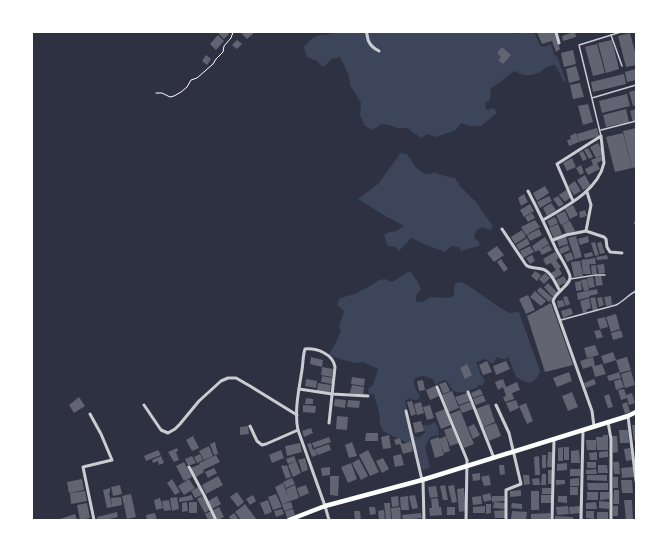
<svg xmlns="http://www.w3.org/2000/svg" width="668" height="552" font-family="Karla,sans-serif">
<style>
.green{fill:#3c4559}
.building{fill:#626471}
.lines{fill:none;stroke-linecap:round;stroke-linejoin:round}
.path{stroke:#fff;stroke-width:1}
.service{stroke:#caccd0;stroke-width:1.5}
.minor{stroke:#caccd0;stroke-width:3}
.secondary{stroke:#fff;stroke-width:4.5}
</style>
<rect width="100%" height="100%" fill="#2d3142"/>
<g class="green">
<path d="M333 32H515L517 34 520 32H534L540 45 544 47 551 44 554 55 557 56 566 82H564L555 65C545 65 544 72 535 74 528 77 521 74 514 71L499 83 491 88 490 100 485 103 486 110 494 108 497 113 481 126H470L461 123 456 130 436 137 428 134 421 138 407 128H398L389 125 382 124 372 130 365 126 360 115 361 103 350 85 349 76 340 57 332 59 323 67 317 61 307 57 304 47C309 41 313 37 320 35 325 34 329 36 333 32Z"/>
<path d="M400 153 407 154C412 161 418 174 429 174 431 174 433 173 435 172L441 175 455 178 460 186 475 201 493 226 491 230 482 227 476 231 474 238 480 243 479 246 461 251 459 247 451 246 445 252 426 245 411 238 399 251 396 247 388 246 384 235 389 232 396 231 404 226 387 217 358 199 378 184 398 157Z"/>
<path d="M410 271 418 282 421 290 416 295V302H423C432 294 433 298 444 298 447 298 451 297 454 296V290L455 283 461 282 469 286 493 303 509 313 519 312 540 371 537 378 531 383 523 381 516 377 508 356 506 359H502L497 357 493 363H490L488 360 485 359 476 362 481 375 485 380 483 385H478V387C474 389 460 394 456 392 452 391 449 385 448 382L445 380 439 382 437 385 440 394 433 379 423 376 415 378C413 385 415 389 420 395L419 399 413 400 409 398 405 401 412 429 414 435 418 438 425 433 422 425H429L435 422 438 428 439 435 430 437 425 447 430 467 424 470 419 469V456L411 445 383 431 380 423 379 412 374 394H369L368 389 373 385 378 369 363 362 356 363 347 361 334 357 329 354 334 346 341 331 339 327 344 311 337 305 340 298 355 294 370 286 379 280 385 279 392 282Z"/>
</g>
<g class="building">
<polygon points="217,32 226,32 229,34 224,39"/>
<polygon points="244,32 255,32 247,39 242,34"/>
<polygon points="537,32 555,32 560,49 556,52 552,41 542,44"/>
<polygon points="574,32 575,32 576,37 563,41 562,36"/>
<polygon points="630,33 636,56 636,65 626,67 618,36"/>
<polygon points="218,35 224,41 216,50 210,44"/>
<polygon points="237,40 242,44 237,49 232,45"/>
<polygon points="612,40 619,69 606,73 598,43"/>
<polygon points="597,44 605,73 593,76 585,47"/>
<polygon points="502,47 511,55 503,64 498,60 501,57 497,53"/>
<polygon points="573,50 576,64 564,67 561,53"/>
<polygon points="206,55 211,59 207,65 202,61"/>
<polygon points="576,66 580,80 569,83 566,69"/>
<polygon points="636,69 636,80 627,82 625,72"/>
<polygon points="624,74 626,84 593,92 591,82"/>
<polygon points="580,83 584,97 573,99 570,85"/>
<polygon points="636,90 636,105 633,106 629,92"/>
<polygon points="627,94 630,106 602,113 599,101"/>
<polygon points="588,104 593,122 583,125 578,106"/>
<polygon points="626,109 629,122 606,127 603,115"/>
<polygon points="636,109 636,121 633,122 630,111"/>
<polygon points="597,128 599,136 579,142 577,134"/>
<polygon points="636,128 636,167 632,168 623,131"/>
<polygon points="576,133 579,142 569,146 567,140 571,139 570,136"/>
<polygon points="623,133 632,168 615,172 606,137"/>
<polygon points="598,143 604,154 596,158 590,147"/>
<polygon points="588,148 593,157 589,159 584,150"/>
<polygon points="583,151 587,159 583,161 579,153"/>
<polygon points="601,156 603,160 597,163 600,169 588,175 585,169 593,165 591,160"/>
<polygon points="572,158 576,167 567,171 563,163"/>
<polygon points="581,165 584,173 580,175 576,168"/>
<polygon points="585,175 591,186 583,190 577,180"/>
<polygon points="575,181 581,191 574,195 568,186"/>
<polygon points="545,186 549,193 537,201 533,193"/>
<polygon points="566,190 571,197 565,202 559,195"/>
<polygon points="524,194 528,202 521,206 518,198"/>
<polygon points="549,196 552,201 540,208 537,202"/>
<polygon points="558,196 564,204 559,207 553,199"/>
<polygon points="551,203 556,210 547,216 543,208"/>
<polygon points="530,204 534,211 524,217 520,210"/>
<polygon points="573,205 578,215 570,219 565,209"/>
<polygon points="585,210 587,216 580,218 579,212"/>
<polygon points="565,211 569,221 561,225 556,215"/>
<polygon points="532,213 535,218 528,222 525,217"/>
<polygon points="555,217 558,223 550,227 547,221"/>
<polygon points="535,220 540,227 526,235 521,227"/>
<polygon points="570,221 575,231 567,235 562,225"/>
<polygon points="558,224 562,234 554,238 549,228"/>
<polygon points="539,229 542,235 530,241 527,235"/>
<polygon points="522,230 526,237 515,244 511,237"/>
<polygon points="566,236 568,244 559,247 557,240"/>
<polygon points="576,236 582,257 575,259 568,238"/>
<polygon points="588,236 589,242 580,245 578,239"/>
<polygon points="545,237 549,244 542,248 542,249 549,245 552,250 542,255 539,250 535,252 532,246"/>
<polygon points="527,238 530,244 519,250 516,245"/>
<polygon points="595,242 599,255 595,256 591,243"/>
<polygon points="601,242 605,253 600,254 597,243"/>
<polygon points="568,245 570,250 561,254 559,249"/>
<polygon points="497,246 504,255 494,262 487,253"/>
<polygon points="530,246 534,252 523,258 520,251"/>
<polygon points="555,252 559,258 556,260 561,267 559,268 562,274 554,279 551,273 556,270 551,263 546,265 543,259"/>
<polygon points="571,252 574,259 567,262 564,255"/>
<polygon points="592,252 593,256 585,258 584,254"/>
<polygon points="532,255 535,261 530,264 526,258"/>
<polygon points="607,255 608,259 597,260 596,257"/>
<polygon points="595,258 596,264 582,265 581,260"/>
<polygon points="501,259 508,269 504,272 497,262"/>
<polygon points="580,261 583,276 574,277 571,262"/>
<polygon points="589,264 591,274 583,274 582,265"/>
<polygon points="604,264 605,273 599,274 597,265"/>
<polygon points="596,265 597,274 592,274 591,266"/>
<polygon points="535,271 541,275 537,281 531,276"/>
<polygon points="545,273 550,278 544,284 539,279"/>
<polygon points="601,275 603,285 596,286 595,276"/>
<polygon points="564,276 567,282 559,286 556,280"/>
<polygon points="593,277 595,287 589,288 587,278"/>
<polygon points="587,279 589,290 584,291 581,280"/>
<polygon points="581,281 582,290 576,291 575,282"/>
<polygon points="548,283 557,292 553,297 544,287"/>
<polygon points="540,287 553,298 549,302 537,291"/>
<polygon points="597,289 598,294 589,296 590,297 578,300 577,293"/>
<polygon points="535,291 546,301 541,306 530,297"/>
<polygon points="528,295 535,310 526,314 519,299"/>
<polygon points="567,296 570,304 566,306 563,297"/>
<polygon points="611,296 612,305 606,306 604,297"/>
<polygon points="595,297 598,310 593,311 590,298"/>
<polygon points="602,297 604,305 599,307 597,298"/>
<polygon points="589,298 591,308 586,310 587,312 583,313 580,301"/>
<polygon points="563,300 565,306 558,308 557,301"/>
<polygon points="551,303 573,365 545,372 527,316"/>
<polygon points="571,308 573,314 563,318 561,311"/>
<polygon points="616,314 620,329 611,332 606,317"/>
<polygon points="605,317 608,327 600,329 597,319"/>
<polygon points="600,330 603,337 597,339 594,331"/>
<polygon points="621,330 623,337 613,340 611,333"/>
<polygon points="595,345 599,355 587,358 584,348"/>
<polygon points="613,352 616,360 604,364 601,356"/>
<polygon points="311,357 323,360 322,367 310,364"/>
<polygon points="593,357 595,366 602,364 606,374 595,377 592,366 583,369 580,361"/>
<polygon points="627,357 631,370 620,373 616,360"/>
<polygon points="487,361 492,372 483,375 479,365"/>
<polygon points="506,361 510,369 496,375 493,366"/>
<polygon points="467,364 472,375 465,379 460,368"/>
<polygon points="322,367 333,369 332,377 321,375"/>
<polygon points="631,371 635,385 625,388 621,374"/>
<polygon points="569,372 572,381 557,387 553,378"/>
<polygon points="619,372 621,378 609,381 607,376"/>
<polygon points="322,376 333,378 332,384 321,382"/>
<polygon points="352,377 365,379 364,386 351,384"/>
<polygon points="306,379 317,381 316,388 305,386"/>
<polygon points="503,379 506,387 517,382 520,390 512,393 514,399 505,402 503,397 506,396 503,387 498,390 495,382"/>
<polygon points="594,379 596,384 586,388 584,383"/>
<polygon points="621,379 624,387 616,390 614,381"/>
<polygon points="423,380 425,390 419,391 417,381"/>
<polygon points="446,382 450,391 443,394 439,384"/>
<polygon points="318,383 331,385 330,393 317,391"/>
<polygon points="352,385 364,387 363,395 350,393"/>
<polygon points="435,386 439,396 430,400 426,390"/>
<polygon points="480,389 483,394 473,398 471,393"/>
<polygon points="624,389 626,395 632,393 635,403 629,405 627,398 621,400 618,390"/>
<polygon points="452,391 459,408 449,412 442,395"/>
<polygon points="572,392 578,407 568,411 562,396"/>
<polygon points="467,393 470,401 459,405 455,397"/>
<polygon points="609,394 613,407 608,408 604,396"/>
<polygon points="483,395 486,401 476,405 473,399"/>
<polygon points="79,397 85,406 74,413 69,405"/>
<polygon points="306,398 313,399 313,404 305,404"/>
<polygon points="335,399 346,400 345,408 334,406"/>
<polygon points="348,400 360,401 359,408 347,407"/>
<polygon points="516,400 519,408 510,412 506,403"/>
<polygon points="412,401 416,414 411,416 407,402"/>
<polygon points="421,402 424,413 417,415 414,404"/>
<polygon points="470,402 473,409 462,413 459,406"/>
<polygon points="627,402 630,412 625,414 622,404"/>
<polygon points="526,403 533,421 527,424 519,406"/>
<polygon points="489,404 495,422 483,427 476,409"/>
<polygon points="303,405 316,406 315,413 303,412"/>
<polygon points="430,405 434,418 427,420 423,407"/>
<polygon points="445,409 451,425 441,429 435,413"/>
<polygon points="460,410 474,444 464,448 450,414"/>
<polygon points="337,416 348,417 347,430 336,429"/>
<polygon points="421,421 424,431 415,433 413,423"/>
<polygon points="496,423 501,436 489,441 484,427"/>
<polygon points="474,424 480,435 473,439 468,427"/>
<polygon points="632,425 636,425 636,441 634,441"/>
<polygon points="248,426 249,434 240,435 240,427"/>
<polygon points="452,427 459,443 450,446 444,430"/>
<polygon points="311,428 313,433 304,437 302,431"/>
<polygon points="619,430 628,430 629,443 620,443"/>
<polygon points="366,433 378,433 378,441 365,441"/>
<polygon points="389,435 391,448 383,449 381,437"/>
<polygon points="603,435 608,435 608,450 597,450 596,437 603,437"/>
<polygon points="193,436 199,448 192,451 186,440"/>
<polygon points="446,436 450,451 444,453 440,442 444,455 435,458 430,440 439,437 439,439"/>
<polygon points="612,436 617,436 618,452 613,453"/>
<polygon points="329,437 331,442 314,448 312,443"/>
<polygon points="400,438 402,444 411,442 413,451 403,454 400,444 396,445 394,440"/>
<polygon points="586,440 596,440 596,450 587,450"/>
<polygon points="215,442 218,454 214,455 210,444"/>
<polygon points="352,442 357,456 349,458 345,445"/>
<polygon points="300,443 302,452 287,456 285,446"/>
<polygon points="311,443 313,450 315,449 317,455 312,457 307,444"/>
<polygon points="329,444 331,450 318,455 315,449"/>
<polygon points="209,446 213,456 204,460 199,451"/>
<polygon points="563,447 563,461 558,461 558,448"/>
<rect x="564" y="447" width="5" height="13"/>
<polygon points="177,448 178,451 176,452 179,460 174,462 168,452"/>
<polygon points="630,448 632,460 626,461 624,449"/>
<polygon points="158,450 161,455 146,461 144,456"/>
<polygon points="281,450 284,458 272,463 269,455"/>
<polygon points="368,450 379,472 370,476 359,455"/>
<polygon points="579,450 580,463 571,463 571,451"/>
<polygon points="608,451 608,457 599,458 599,452"/>
<polygon points="548,452 554,452 553,467 547,467"/>
<polygon points="597,452 597,460 590,460 589,453"/>
<polygon points="200,454 203,460 197,463 194,457"/>
<polygon points="401,454 404,465 395,467 393,456"/>
<polygon points="216,455 220,462 203,470 204,472 196,477 191,468 200,464 199,463"/>
<rect x="542" y="455" width="4" height="13"/>
<polygon points="161,456 164,463 159,465 158,461 153,463 152,460"/>
<polygon points="192,456 196,463 188,466 185,459"/>
<polygon points="294,456 296,461 288,464 286,459"/>
<polygon points="539,456 540,475 535,475 534,457"/>
<polygon points="305,458 308,470 302,472 300,465 304,464 300,465 298,460"/>
<polygon points="383,458 389,469 382,473 376,461"/>
<polygon points="359,459 368,476 361,480 352,463"/>
<polygon points="296,461 301,473 293,477 288,465"/>
<polygon points="184,462 192,477 184,481 176,466"/>
<rect x="587" y="462" width="9" height="6"/>
<polygon points="613,462 619,462 620,474 614,474"/>
<polygon points="351,463 357,479 348,483 341,467"/>
<polygon points="567,463 567,470 557,471 557,464"/>
<polygon points="284,465 284,466 287,465 291,477 286,479 281,466"/>
<polygon points="499,465 504,465 505,474 500,475"/>
<polygon points="598,465 607,465 608,473 598,473"/>
<polygon points="330,467 330,475 322,476 321,468"/>
<polygon points="633,467 634,477 622,478 621,468"/>
<polygon points="214,468 217,473 208,478 205,472"/>
<rect x="570" y="469" width="10" height="7"/>
<polygon points="596,469 597,474 586,474 586,470"/>
<polygon points="548,470 552,470 553,484 548,484"/>
<polygon points="480,473 480,480 473,481 472,474"/>
<polygon points="542,474 546,474 546,485 541,485"/>
<polygon points="489,475 491,485 484,486 481,477"/>
<polygon points="523,475 529,475 530,484 524,485"/>
<polygon points="587,475 607,475 607,481 587,480"/>
<polygon points="218,476 223,485 206,494 202,485"/>
<polygon points="330,476 339,476 338,496 330,495"/>
<rect x="613" y="477" width="5" height="11"/>
<polygon points="292,478 295,484 286,488 283,482"/>
<polygon points="539,478 540,485 533,485 532,479"/>
<polygon points="579,478 579,486 570,486 570,479"/>
<polygon points="82,479 84,490 69,493 67,482"/>
<polygon points="172,479 180,492 175,495 167,483"/>
<polygon points="189,479 195,488 184,495 178,486"/>
<polygon points="556,480 565,480 565,484 556,485"/>
<polygon points="621,480 632,480 633,493 622,493"/>
<polygon points="283,483 288,496 286,489 295,485 299,498 282,504 275,487"/>
<polygon points="587,483 608,483 608,490 588,490"/>
<polygon points="120,485 122,494 113,496 111,487"/>
<polygon points="306,485 309,493 300,497 297,488"/>
<polygon points="445,485 448,500 443,500 440,486"/>
<polygon points="454,485 457,502 452,503 448,486"/>
<polygon points="436,486 438,497 430,498 428,487"/>
<polygon points="198,487 202,495 195,498 191,491"/>
<rect x="570" y="487" width="8" height="8"/>
<polygon points="110,488 110,493 109,493 112,507 107,508 103,490"/>
<polygon points="464,488 466,511 459,512 457,489"/>
<rect x="542" y="488" width="9" height="6"/>
<polygon points="521,490 521,496 510,497 510,491"/>
<polygon points="614,490 619,490 619,504 613,504"/>
<polygon points="85,491 87,501 71,504 70,493"/>
<rect x="531" y="491" width="8" height="19"/>
<polygon points="237,492 244,502 238,507 230,497"/>
<rect x="587" y="492" width="11" height="8"/>
<polygon points="600,492 609,492 609,499 600,500"/>
<polygon points="490,493 492,500 484,502 482,495"/>
<polygon points="131,494 136,517 127,519 122,496"/>
<polygon points="276,494 282,507 273,510 268,497"/>
<polygon points="192,495 193,500 179,502 179,498"/>
<polygon points="253,495 256,501 250,505 246,499"/>
<polygon points="415,495 418,508 412,509 409,496"/>
<rect x="541" y="495" width="11" height="8"/>
<polygon points="202,496 211,509 205,513 197,499"/>
<polygon points="217,496 221,504 212,509 208,501"/>
<polygon points="398,496 399,506 392,507 391,497"/>
<polygon points="408,496 409,510 401,510 400,497"/>
<polygon points="481,496 482,504 473,505 472,497"/>
<polygon points="492,496 504,496 505,501 492,502"/>
<polygon points="558,496 567,496 567,503 558,502"/>
<polygon points="121,497 122,505 112,507 111,498"/>
<polygon points="177,497 179,509 172,511 170,498"/>
<polygon points="160,498 163,508 156,510 154,500"/>
<polygon points="438,498 439,507 434,507 441,507 442,515 430,516 429,508 432,508 431,499"/>
<polygon points="169,500 171,510 164,511 162,501"/>
<polygon points="268,500 272,512 265,515 260,503"/>
<polygon points="624,500 632,500 633,520 626,520"/>
<polygon points="599,501 609,502 609,509 599,508"/>
<polygon points="187,502 188,511 182,512 182,503"/>
<rect x="189" y="502" width="8" height="11"/>
<polygon points="291,502 293,508 284,511 282,504"/>
<polygon points="494,502 506,503 505,509 493,508"/>
<polygon points="596,502 597,509 586,509 586,503"/>
<polygon points="87,503 90,518 80,520 77,505"/>
<polygon points="384,503 390,503 391,519 386,519"/>
<polygon points="512,503 522,504 522,509 511,508"/>
<polygon points="245,504 257,520 241,520 235,512"/>
<polygon points="486,504 491,504 491,513 486,514"/>
<polygon points="485,506 485,513 473,513 473,507"/>
<polygon points="568,506 569,514 557,515 556,507"/>
<polygon points="580,506 581,513 570,514 569,507"/>
<rect x="613" y="506" width="5" height="10"/>
<polygon points="219,507 224,517 218,520 213,510"/>
<polygon points="369,507 375,507 376,514 370,515"/>
<polygon points="400,507 401,520 392,520 391,508"/>
<rect x="447" y="507" width="8" height="8"/>
<polygon points="282,509 284,514 276,517 274,511"/>
<polygon points="293,509 295,515 287,518 285,511"/>
<polygon points="384,510 385,520 379,520 378,511"/>
<polygon points="506,510 506,518 495,518 494,511"/>
<polygon points="211,511 216,520 208,520 205,514"/>
<polygon points="354,511 360,511 361,520 355,520"/>
<polygon points="512,511 527,512 526,520 511,519"/>
<polygon points="586,511 594,511 594,519 586,518"/>
<polygon points="117,512 118,517 105,520 97,520 97,517"/>
<rect x="597" y="512" width="11" height="8"/>
<polygon points="155,513 157,520 147,520 146,515"/>
<polygon points="234,513 239,520 231,520 229,517"/>
<polygon points="421,513 422,518 403,520 402,515"/>
<polygon points="550,513 550,520 531,520 531,514"/>
<polygon points="75,514 77,520 57,520"/>
<polygon points="555,516 573,517 573,520 555,520"/>
</g>
<g class="lines">
<polyline class="path" points="156,93 162,93 170,97 174,96 181,92 187,87 191,80 197,78 213,64 216,59 223,52 224,46 231,38 233,32"/>
<g class="service">
<polyline points="611,35 622,66"/>
<polyline points="592,98 636,85"/>
<polyline points="601,130 636,121"/>
<polyline points="601,136 579,45 621,32"/>
<polyline points="635,223 636,224"/>
<polyline points="570,279 596,275 605,275"/>
<path d="M561 320 616 305C624 301 628 295 636 291"/>
</g>
<g class="minor">
<path d="M366 32C368 35 367 39 369 42 371 46 375 49 379 51"/>
<polyline points="556,32 559,43"/>
<path d="M528 191C538 210 547 229 556 249 559 255 570 272 570 277 571 285 555 292 553 301L592 411 594 426"/>
<path d="M543 220C565 207 598 191 604 163L601 136 557 164 573 201"/>
<path d="M502 229 526 265C531 269 536 267 542 269 551 271 555 283 560 291"/>
<polyline points="586,231 591,205 587,192"/>
<polyline points="553,240 566,235 586,231 604,237 606,239 607,247 610,252 622,253"/>
<polyline points="437,387 467,460 466,520"/>
<polyline points="299,389 332,394 368,396"/>
<polyline points="468,392 494,458"/>
<polyline points="144,405 161,430 168,433 175,429 180,424 199,401 221,381 228,378 236,378 250,386 297,415"/>
<polyline points="496,405 509,433 521,484 506,490 506,520"/>
<polyline points="406,411 422,480"/>
<polyline points="90,414 101,434 112,460 83,467 94,520"/>
<polyline points="628,416 636,481"/>
<polyline points="608,422 611,439 611,520"/>
<polyline points="250,426 257,441 262,445 266,444 298,430"/>
<polyline points="189,467 204,495 216,520"/>
<polyline points="423,480 424,520"/>
<path d="M329 520 325 506 298 430C294 412 299 389 302 370 303 363 303 355 305 349 317 348 333 354 335 367L329 423"/>
<polyline points="552,520 554,439"/>
<polyline points="581,520 583,430"/>
</g>
<polyline class="secondary" points="289,520 325,506 422,480 628,416 636,412"/>
</g>
<rect width="668" height="552" fill="none" stroke="#ffffff" stroke-width="66"/>
</svg>
